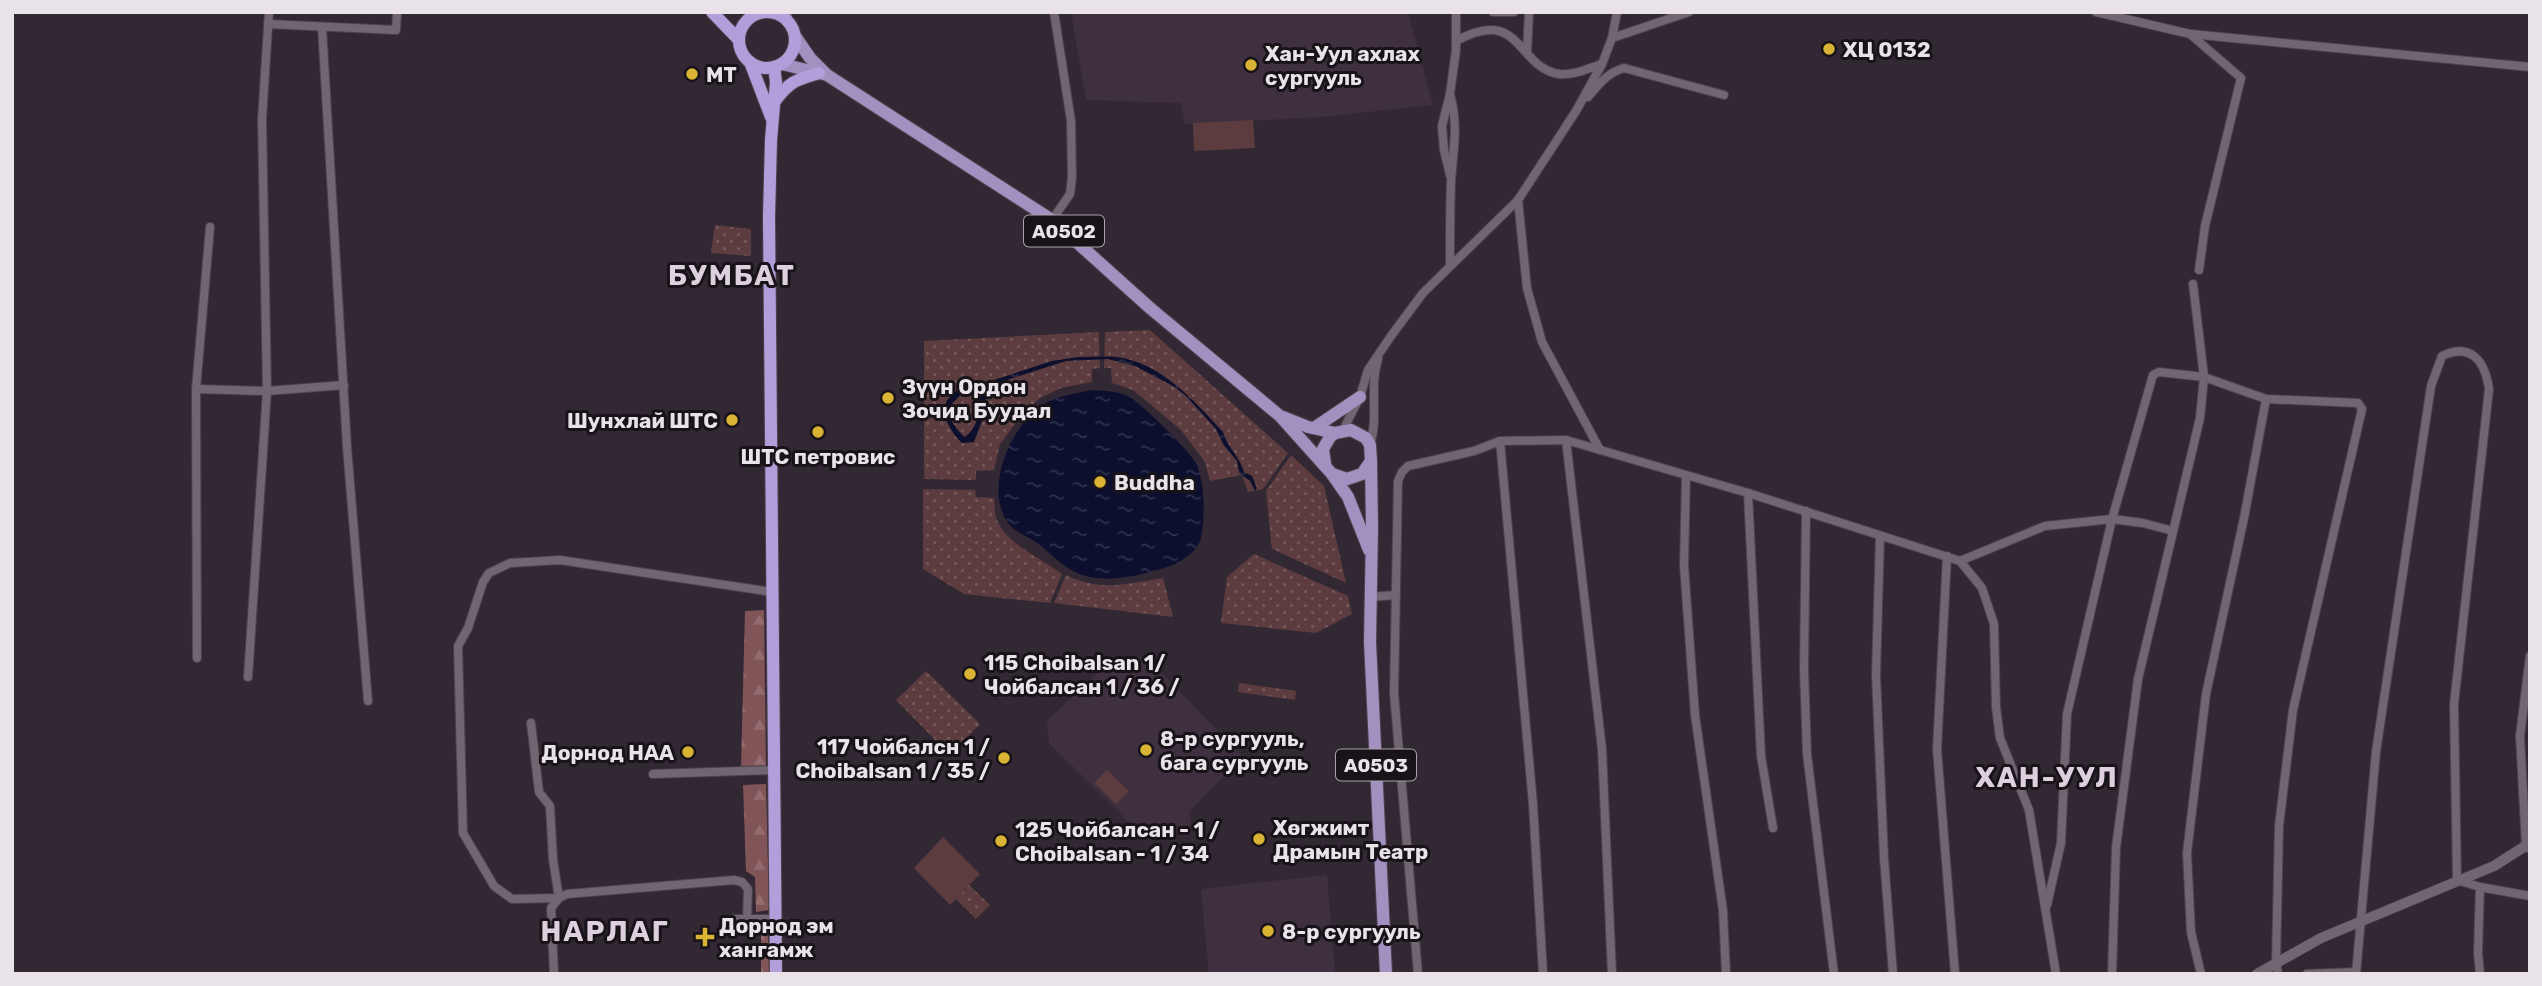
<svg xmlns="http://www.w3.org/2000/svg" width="2542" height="986" font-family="Rubik,sans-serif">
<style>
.built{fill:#3f3040}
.green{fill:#5c3c3e}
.forest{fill:url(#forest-firs)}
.park{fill:url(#park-dots)}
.water{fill:url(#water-ripples);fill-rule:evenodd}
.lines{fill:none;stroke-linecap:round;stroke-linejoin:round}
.minor-casing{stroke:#4c434c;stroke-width:10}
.tertiary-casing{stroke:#4c434c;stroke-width:11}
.primary-casing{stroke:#4c434c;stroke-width:14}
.trunk-casing{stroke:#4c434c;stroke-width:14}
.minor{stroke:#716572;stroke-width:8}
.tertiary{stroke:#716572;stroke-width:10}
.primary{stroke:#a290c1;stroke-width:12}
.trunk{stroke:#b29edb;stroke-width:12}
.poi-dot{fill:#d9b334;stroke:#171318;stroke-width:2.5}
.labels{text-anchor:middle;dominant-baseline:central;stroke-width:6;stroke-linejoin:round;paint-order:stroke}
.shield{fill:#171318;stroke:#aaa4aa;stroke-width:2}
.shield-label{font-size:19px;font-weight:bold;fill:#e9e2e9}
.poi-label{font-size:21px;font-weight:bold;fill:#e9e2e9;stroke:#171318;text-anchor:start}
.district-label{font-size:28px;font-weight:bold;letter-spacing:2px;fill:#ddcfdd;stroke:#171318}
</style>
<defs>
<pattern id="forest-firs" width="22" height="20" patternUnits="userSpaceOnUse" patternTransform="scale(1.75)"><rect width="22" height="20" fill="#815457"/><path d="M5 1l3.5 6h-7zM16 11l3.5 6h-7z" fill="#936c6f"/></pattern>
<pattern id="park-dots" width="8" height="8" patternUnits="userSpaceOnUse" patternTransform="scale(1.75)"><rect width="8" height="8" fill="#5c3c3e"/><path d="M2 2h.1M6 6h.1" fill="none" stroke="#73585a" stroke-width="1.8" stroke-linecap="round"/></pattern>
<pattern id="water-ripples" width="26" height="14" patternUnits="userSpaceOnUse" patternTransform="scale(1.75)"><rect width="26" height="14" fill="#0c102e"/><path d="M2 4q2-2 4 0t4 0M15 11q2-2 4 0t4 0" fill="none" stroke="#2f324c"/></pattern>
</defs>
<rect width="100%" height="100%" fill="#322833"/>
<g class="built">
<polygon points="1071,12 1408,12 1433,105 1321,117 1185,124 1181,103 1086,100"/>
<polygon points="1145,656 1243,757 1190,811 1192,834 1153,831 1128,821 1049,743 1047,721 1110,661"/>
<polygon points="1327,875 1335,974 1209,974 1201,889"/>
</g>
<g class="green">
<polygon points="1253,120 1255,148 1194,151 1193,123"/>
<polygon points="1107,770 1129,791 1116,804 1094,783"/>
<polygon points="943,837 980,874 950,905 914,868"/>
</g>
<g class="forest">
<polygon points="764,610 766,767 741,767 745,611"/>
<polygon points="766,784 769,910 756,912 755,877 746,871 743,785"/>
<polygon points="768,928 769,974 761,974 761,929"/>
</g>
<g class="park">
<polygon points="715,225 751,229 751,256 711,253"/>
<polygon points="1150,330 1288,453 1263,489 1248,492 1242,475 1210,481 1205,462 1181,430 1133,390 1112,383 1111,368 1104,368 1105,332"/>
<polygon points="1099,332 1100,368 1092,369 1092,382 1061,388 1040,398 1022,415 1000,444 994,470 976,471 976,480 924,479 924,341"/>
<polygon points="1291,455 1324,486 1346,583 1272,549 1266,491"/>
<path d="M923 489 975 490 976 497 994 498C995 505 994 514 997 520 1005 543 1043 559 1062 574L1050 603 964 594 923 569Z"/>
<polygon points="1254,554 1348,596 1352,614 1316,633 1221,623 1227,577"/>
<path d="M1066 575C1100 592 1127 584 1163 578L1173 617 1054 603Z"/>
<polygon points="926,671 980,724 950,755 896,700"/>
<polygon points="1239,683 1296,691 1295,700 1238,692"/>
<polygon points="969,885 990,905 976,919 956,899"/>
</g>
<g class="water">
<path d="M1078 357C1091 357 1104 356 1117 357 1162 363 1194 401 1223 432 1227 447 1240 457 1244 472L1252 476 1257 488 1255 491 1250 481 1239 473 1237 461 1223 444 1216 429 1185 395 1173 386 1135 366 1108 359 1066 361 988 386 982 421 974 442 962 443C953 435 946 422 943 411L947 400 969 380 985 383 1052 361ZM970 385 978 386 980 389C980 406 980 426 965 437 957 431 948 418 948 408Z"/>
<path d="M1090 390C1103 391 1118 390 1131 398 1143 405 1192 453 1197 465 1205 485 1205 517 1201 538 1197 554 1176 565 1161 569 1134 577 1099 585 1073 571 1060 564 1051 554 1040 545 1029 536 1013 533 1006 520 985 484 1011 425 1044 404 1057 396 1075 394 1090 390Z"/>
</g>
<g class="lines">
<defs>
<g id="minor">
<polyline points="1493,12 1514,12"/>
<polyline points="2096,12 2190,34 2241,78 2205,226 2199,270"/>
<polyline points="268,24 396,30 397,12"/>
<polyline points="322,27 347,447 368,701"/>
<polyline points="2191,34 2530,67"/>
<polyline points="1612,38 1689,12"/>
<path d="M1456 41C1521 5 1516 67 1559 74 1573 76 1589 68 1602 64"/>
<polyline points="1527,52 1529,12"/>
<path d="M1588 97C1599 84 1607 73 1624 68L1724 95"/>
<polyline points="1450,175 1444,150 1442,126 1450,94 1456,50 1456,12"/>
<polyline points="1518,200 1527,288 1542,342 1600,450"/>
<polyline points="1052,220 1070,194 1072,177 1071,121 1054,12"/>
<path d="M1450 265C1450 237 1450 209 1451 182 1453 149 1459 127 1450 94"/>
<polyline points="196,389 267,391 344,385"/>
<polyline points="1343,430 1360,397 1368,370 1391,336 1423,293 1518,200 1576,111 1602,64 1612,38 1617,12"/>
<polyline points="1566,440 1602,749 1612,974"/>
<polyline points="1500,441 1533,804 1543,974"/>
<path d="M1370 445C1379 417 1369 387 1378 359"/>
<polyline points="1686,476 1684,565 1695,715 1723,911 1726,974"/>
<polyline points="1748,493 1761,756 1773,828"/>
<polyline points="1806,511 1804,669 1807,754 1834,974"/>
<polyline points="1880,536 1876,675 1884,858 1893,974"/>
<polyline points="1947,556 1937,749 1955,974"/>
<polyline points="1960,561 2045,526 2112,519 2143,523 2173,531"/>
<polyline points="1370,597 1396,595"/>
<polyline points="2530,656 2520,736 2526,846 2530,849"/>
<polyline points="197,658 196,389 210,227"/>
<polyline points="248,677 267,391 262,119 269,12"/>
<polyline points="531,723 539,792 550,806 553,860 559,898 512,899 494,886 463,833 458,646 468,628 483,582 489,573 510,563 560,560 772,592"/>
<polyline points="653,774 775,770"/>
<polyline points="2480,887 2478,953 2480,974"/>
<polyline points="2047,905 2061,843 2067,714 2112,519 2153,375 2159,372 2204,377 2266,399 2358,403 2362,409 2293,710 2279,826 2276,963 2278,974"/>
<polyline points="734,919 776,919"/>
<polyline points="554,974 551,908 559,898 567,894 734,880 742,882 748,889 747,919"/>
<polyline points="1418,974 1394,693 1398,481 1402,472 1408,466 1474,451 1500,441 1566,440 1748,493 1960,561 1982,588 1994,624 1996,707 2000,738 2029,810 2056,974"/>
<polyline points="2112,974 2116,848 2138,679 2200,418 2204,377 2193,284"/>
<polyline points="2201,974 2191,932 2187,853 2206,694 2244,518 2266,399"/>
<polyline points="2307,974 2356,972"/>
<path d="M2356 974 2376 752 2431 386 2442 356C2472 342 2485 362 2489 389L2454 704 2457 880 2480 887 2530 896"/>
</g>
<g id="tertiary">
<polyline points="786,12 788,22"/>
<polyline points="756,14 757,12"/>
<polyline points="2257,974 2321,938 2494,866 2530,843"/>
</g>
<g id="primary">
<polyline points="795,36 810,58 827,75 1052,220 1150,308 1280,416 1332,474 1347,479 1362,474 1371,461 1370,445 1366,438 1351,430 1335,433 1330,437 1323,449 1325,463"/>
<polyline points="782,64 823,74"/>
<polyline points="1283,417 1308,427 1335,433"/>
<polyline points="1314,428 1360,397"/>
<polyline points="1371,461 1372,528 1370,642 1386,974"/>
<polyline points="1332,474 1348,497 1369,550"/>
</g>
<g id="trunk">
<polyline points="712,12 739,40"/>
<circle cx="767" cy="40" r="28"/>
<polyline points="750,62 771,117"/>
<polyline points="774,67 776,82 771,140 769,217 776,974"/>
<path d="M775 101C790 81 796 80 819 73"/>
</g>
</defs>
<use href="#minor" class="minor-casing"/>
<use href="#tertiary" class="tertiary-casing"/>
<use href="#primary" class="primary-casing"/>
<use href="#trunk" class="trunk-casing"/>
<use href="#minor" class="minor"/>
<use href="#tertiary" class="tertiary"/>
<use href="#primary" class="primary"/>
<use href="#trunk" class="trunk"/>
</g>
<g class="poi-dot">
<circle cx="1829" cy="49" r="7"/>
<circle cx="1251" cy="65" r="7"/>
<circle cx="692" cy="74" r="7"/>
<circle cx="888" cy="398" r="7"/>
<circle cx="732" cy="420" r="7"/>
<circle cx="818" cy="432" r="7"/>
<circle cx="1100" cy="482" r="7"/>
<circle cx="970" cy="674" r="7"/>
<circle cx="1146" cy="750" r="7"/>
<circle cx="688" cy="752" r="7"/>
<circle cx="1004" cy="758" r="7"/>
<circle cx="1259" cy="839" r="7"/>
<circle cx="1001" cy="841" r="7"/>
<circle cx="1268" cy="931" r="7"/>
<path d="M701.5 926.5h7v7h7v7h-7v7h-7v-7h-7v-7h7z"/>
</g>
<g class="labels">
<g class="shield">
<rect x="1024" y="215.5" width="80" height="31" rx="5"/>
<rect x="1336" y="749.5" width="80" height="31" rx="5"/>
</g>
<g class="shield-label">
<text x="1064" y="231">A0502</text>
<text x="1376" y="765">A0503</text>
</g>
<g class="poi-label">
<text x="1843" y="49">ХЦ 0132</text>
<text x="1265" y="53">Хан-Уул ахлах<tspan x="1265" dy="24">сургууль</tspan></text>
<text x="706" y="74">MT</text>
<text x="902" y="386">Зүүн Ордон<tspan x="902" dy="24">Зочид Буудал</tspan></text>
<text x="718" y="420" text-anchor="end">Шунхлай ШТС</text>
<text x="818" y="456" text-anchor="middle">ШТС петровис</text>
<text x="1114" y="482">Buddha</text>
<text x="984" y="662">115 Choibalsan 1/<tspan x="984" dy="24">Чойбалсан 1 / 36 /</tspan></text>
<text x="1160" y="738">8-р сургууль,<tspan x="1160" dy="24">бага сургууль</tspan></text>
<text x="990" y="746" text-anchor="end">117 Чойбалсн 1 /<tspan x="990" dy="24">Choibalsan 1 / 35 /</tspan></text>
<text x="674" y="752" text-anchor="end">Дорнод НАА</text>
<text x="1273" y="827">Хөгжимт<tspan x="1273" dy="24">Драмын Театр</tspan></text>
<text x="1015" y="829">125 Чойбалсан - 1 /<tspan x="1015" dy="24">Choibalsan - 1 / 34</tspan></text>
<text x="719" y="925">Дорнод эм<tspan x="719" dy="24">хангамж</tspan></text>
<text x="1282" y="931">8-р сургууль</text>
</g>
<g class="district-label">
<text x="732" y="275">БУМБАТ</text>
<text x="2047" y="777">ХАН-УУЛ</text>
<text x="605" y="931">НАРЛАГ</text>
</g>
</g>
<rect width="2542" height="986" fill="none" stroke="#e9e2e9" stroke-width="28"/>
</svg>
